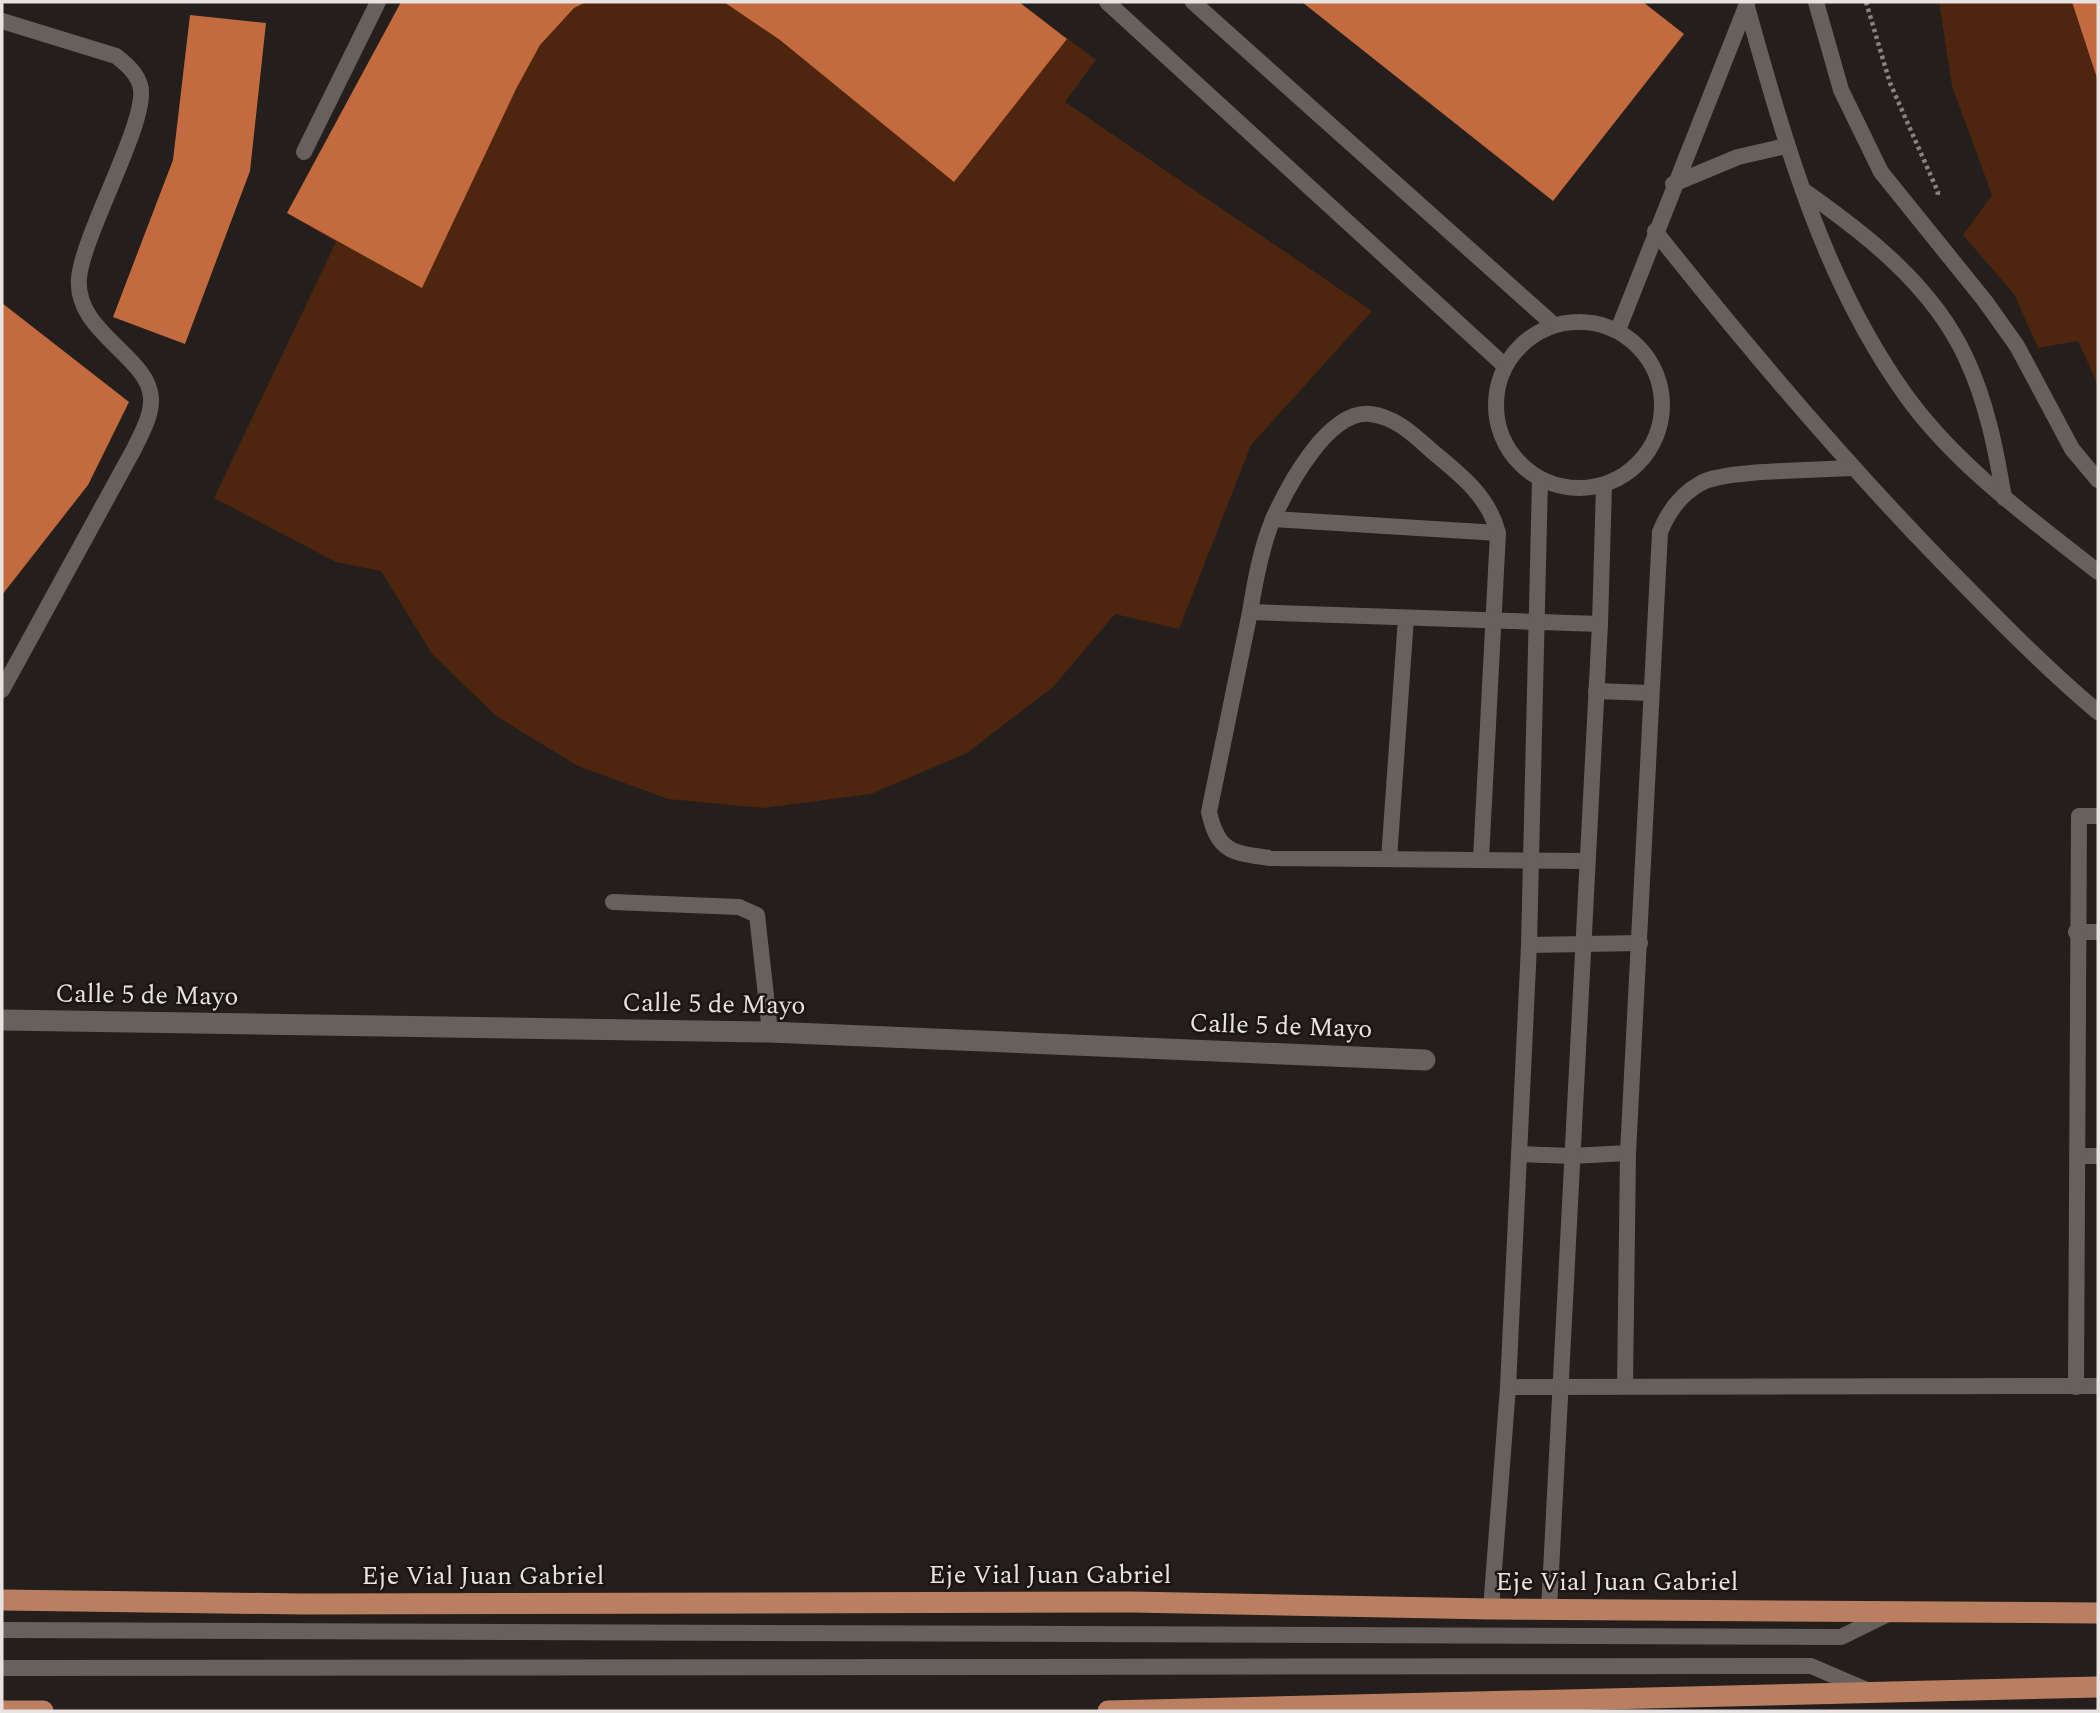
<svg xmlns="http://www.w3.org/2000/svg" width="2100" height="1713" font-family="Spectral,serif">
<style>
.green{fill:#4e250e}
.building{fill:#c36b3e}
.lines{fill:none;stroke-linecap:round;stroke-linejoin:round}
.path{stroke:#888382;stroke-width:4.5;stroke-dasharray:3.5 3.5;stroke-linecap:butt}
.lane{stroke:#67605d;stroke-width:16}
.street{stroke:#67605d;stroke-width:21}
.primary{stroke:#ba7f61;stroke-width:21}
.labels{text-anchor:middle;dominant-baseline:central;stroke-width:5;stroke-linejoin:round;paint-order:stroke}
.street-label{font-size:26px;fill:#e7e3e2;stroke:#1a1513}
</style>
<rect width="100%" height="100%" fill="#241e1c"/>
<g class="green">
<polygon points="401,2 1019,2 1096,60 1065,102 1372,311 1251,445 1179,629 1115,614 1053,687 967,753 871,794 763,808 668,799 578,766 496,716 432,654 381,571 336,562 214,498 336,242 287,213"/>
<polygon points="1939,2 2098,2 2098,385 2078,341 2038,348 2014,294 1963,235 1992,195 1952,86"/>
</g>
<g class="building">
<polygon points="401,2 586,2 574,8 540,45 516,89 422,288 287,213"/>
<polygon points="724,2 1019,2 1067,39 954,182 780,40"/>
<polygon points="1302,2 1643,2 1684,34 1553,201"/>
<polygon points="2072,2 2098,2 2098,81"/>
<polygon points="190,15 266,23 250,171 185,344 113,317 173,160"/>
<polygon points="2,303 129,402 88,485 2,595"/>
</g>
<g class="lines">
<polyline class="path" points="1866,2 1890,83 1938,192 1937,197"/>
<g class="lane">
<polyline points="1107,2 1505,366"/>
<polyline points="1193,2 1554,325"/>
<polyline points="1816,2 1841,90 1881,172 1985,301 2017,346 2072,449 2098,480"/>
<path d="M1747 7C1785 142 1823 281 1907 397 1958 467 2031 519 2098 572"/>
<path d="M2 21 116 56C126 64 136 72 140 85 151 116 83 233 79 278 74 332 149 356 151 398 152 416 141 434 134 449L2 690"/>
<polyline points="304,152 378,2"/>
<polyline points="1673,184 1738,157 1786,146"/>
<path d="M1803 190C1866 234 1933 286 1966 358 1987 403 1996 450 2004 498"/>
<path d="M1655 231C1746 346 1839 456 1941 561 1992 613 2042 665 2098 712"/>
<circle cx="1579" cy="405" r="83"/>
<polyline points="1618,330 1747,4"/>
<polyline points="1273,519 1498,533"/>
<path d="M1250 612C1255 581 1261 548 1273 519 1288 486 1328 410 1370 414 1396 417 1414 435 1433 452 1461 475 1489 497 1498 533L1481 859"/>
<polyline points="1596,691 1650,693"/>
<polyline points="1389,859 1406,618"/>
<path d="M1586 861 1270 858C1232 853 1218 852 1209 812L1250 612 1600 624"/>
<polyline points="613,902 739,907 757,915 770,1032"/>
<polyline points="2076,932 2098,932"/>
<polyline points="1529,945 1640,943"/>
<polyline points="1519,1154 1572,1156 1628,1153"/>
<polyline points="2078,1156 2098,1156"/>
<path d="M1625 1386 1628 1153 1660 532C1668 512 1681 494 1701 483 1723 470 1821 470 1852 468"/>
<polyline points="1508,1387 2098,1386"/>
<polyline points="2076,1387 2079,816 2098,816"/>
<polyline points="1491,1609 1508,1387 1529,945 1540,479"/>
<polyline points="1549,1610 1600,624 1604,485"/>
<polyline points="2,1630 1841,1637 1890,1613"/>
<polyline points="2,1668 1811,1666 1867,1690"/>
</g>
<polyline class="street" points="2,1020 770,1032 1425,1060"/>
<g class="primary">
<polyline points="2,1600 302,1604 1131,1602 1491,1609 2098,1613"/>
<polyline points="2,1711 43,1711"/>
<polyline points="1108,1711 2098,1687"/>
</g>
</g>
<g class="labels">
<g class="street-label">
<text transform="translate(147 995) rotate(1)">Calle 5 de Mayo</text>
<text transform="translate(714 1004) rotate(1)">Calle 5 de Mayo</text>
<text transform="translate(1281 1026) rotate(2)">Calle 5 de Mayo</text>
<text x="1050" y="1575">Eje Vial Juan Gabriel</text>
<text x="483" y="1576">Eje Vial Juan Gabriel</text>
<text x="1617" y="1582">Eje Vial Juan Gabriel</text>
</g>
</g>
<rect width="2100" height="1713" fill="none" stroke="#e7e3e2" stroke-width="7"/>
</svg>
